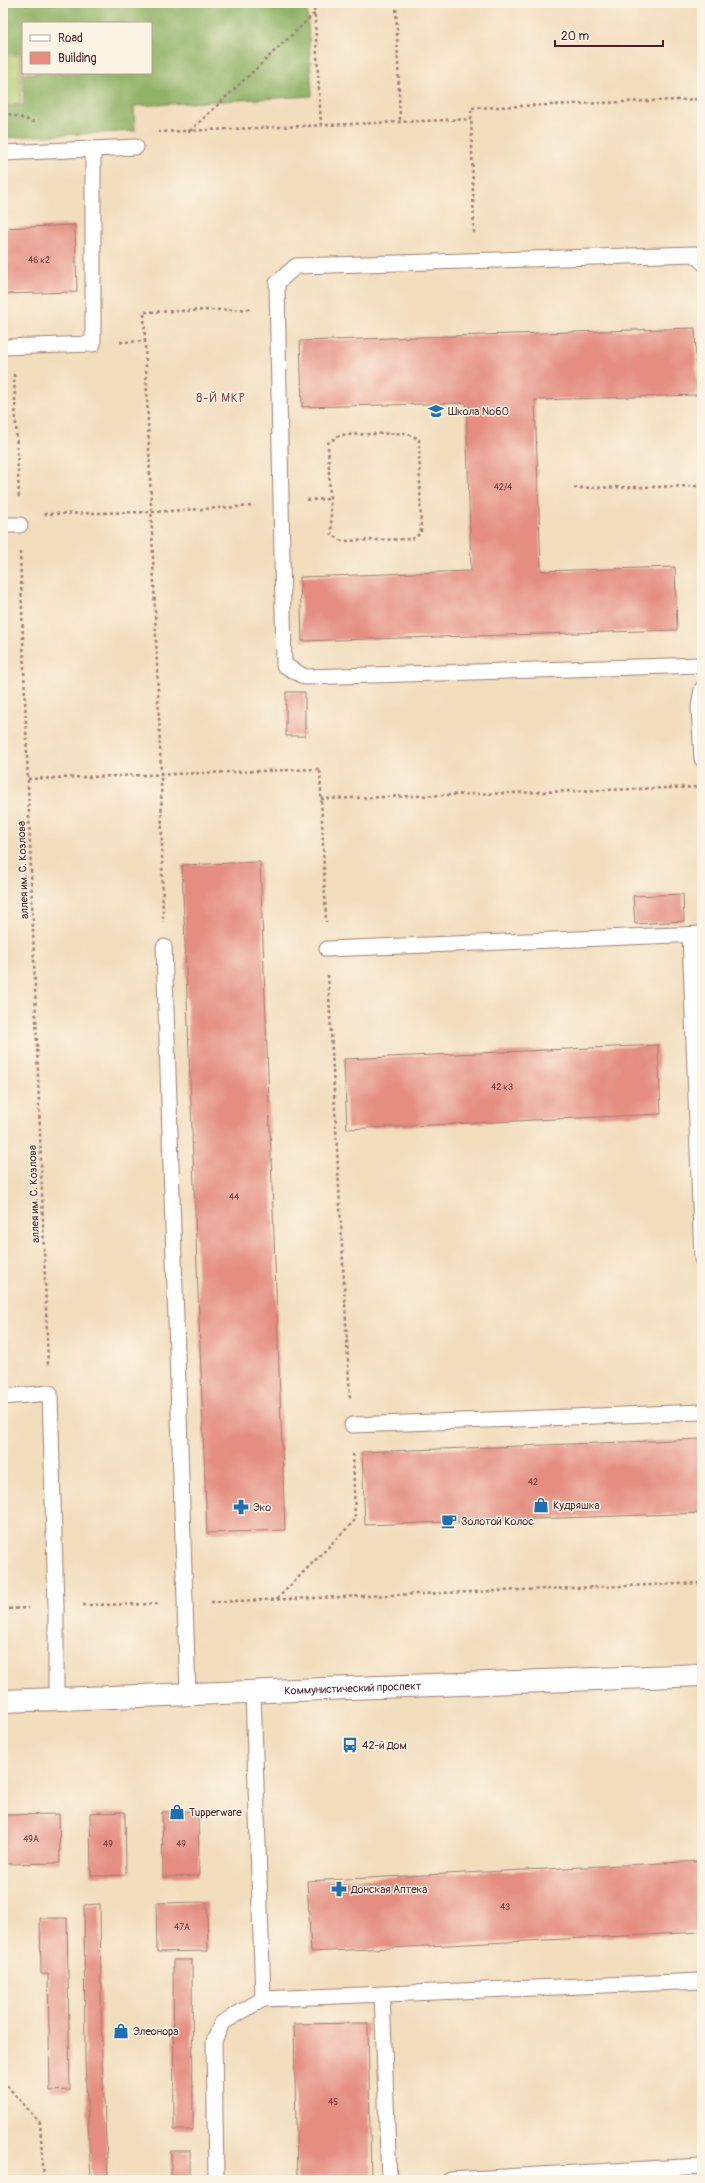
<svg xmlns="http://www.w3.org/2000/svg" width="705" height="2183" font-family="Pangolin,sans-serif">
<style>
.green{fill:#b7d177;stroke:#807851}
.forest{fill:#91b368;stroke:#6e694a;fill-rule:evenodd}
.building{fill:#e48d80}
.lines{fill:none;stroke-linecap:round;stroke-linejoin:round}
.service-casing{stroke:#9e7e74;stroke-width:17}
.secondary-casing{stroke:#9e7e74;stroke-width:24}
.path{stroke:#9e7e74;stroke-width:2.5;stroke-dasharray:3 3;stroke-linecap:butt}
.service{stroke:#fff;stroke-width:15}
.secondary{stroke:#fff;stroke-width:22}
.labels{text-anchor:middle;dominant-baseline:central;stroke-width:3;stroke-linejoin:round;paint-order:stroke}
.number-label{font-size:9px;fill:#703a40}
.poi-label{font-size:11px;fill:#4a1f2b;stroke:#fcf5e5;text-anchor:start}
.street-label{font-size:11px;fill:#4a1f2b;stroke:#fcf5e5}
.neighbourhood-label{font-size:12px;letter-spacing:1px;fill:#804649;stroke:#fcf5e5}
</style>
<rect width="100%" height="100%" fill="#fcf5e5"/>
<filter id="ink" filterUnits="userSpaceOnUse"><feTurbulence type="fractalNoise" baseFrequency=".025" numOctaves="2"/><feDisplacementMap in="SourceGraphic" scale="8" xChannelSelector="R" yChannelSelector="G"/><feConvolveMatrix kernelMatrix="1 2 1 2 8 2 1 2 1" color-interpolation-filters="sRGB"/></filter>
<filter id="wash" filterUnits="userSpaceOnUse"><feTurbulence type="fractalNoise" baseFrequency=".012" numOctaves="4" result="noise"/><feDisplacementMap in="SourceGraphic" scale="16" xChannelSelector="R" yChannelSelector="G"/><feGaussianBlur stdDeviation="0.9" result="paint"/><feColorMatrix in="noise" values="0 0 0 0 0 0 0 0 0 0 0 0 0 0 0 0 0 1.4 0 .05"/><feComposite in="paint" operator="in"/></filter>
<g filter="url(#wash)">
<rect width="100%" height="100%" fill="#f2ddbd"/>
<polygon class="green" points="19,55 21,103 3,104 3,56"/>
<path class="forest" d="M3 3H307L312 96 134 106 135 131 3 138V106L24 105 21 53 3 54ZM23 23H151V73H23Z"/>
<g id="blocks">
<g class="building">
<polygon points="75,225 77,292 3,294 3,228"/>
<polygon points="695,328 697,395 535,400 541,571 675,567 677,630 302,641 300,577 471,571 466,403 302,407 300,341"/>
<rect x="286" y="692" width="19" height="44"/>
<polygon points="260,862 285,1530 207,1533 182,865"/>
<polygon points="683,894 684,921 635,924 633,896"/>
<polygon points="658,1045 661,1114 347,1129 344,1059"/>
<polygon points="702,1439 702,1513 365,1525 362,1452"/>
<polygon points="198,1811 199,1876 163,1877 162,1812"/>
<polygon points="125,1812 126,1875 91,1876 90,1813"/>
<polygon points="59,1814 60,1863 3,1864 3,1815"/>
<polygon points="702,1861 702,1932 311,1952 307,1881"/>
<polygon points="207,1902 208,1951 157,1952 156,1903"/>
<polygon points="100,1904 102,2062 108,2180 91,2180 85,2063 84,1905"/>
<polygon points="40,1918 67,1918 70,2090 50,2091 48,1974 41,1974"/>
<polygon points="173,1960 192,1960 193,2130 174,2130"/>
<polygon points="368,2023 371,2180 297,2180 294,2024"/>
<rect x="171" y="2151" width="19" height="29"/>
</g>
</g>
</g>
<g filter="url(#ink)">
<use href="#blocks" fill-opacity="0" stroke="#9e7e74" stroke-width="1"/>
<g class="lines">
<defs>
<g id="service">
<polyline points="3,153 136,147"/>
<polyline points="702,262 695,254 296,266 277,283 284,665 305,677 702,665"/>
<polyline points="3,347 93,344 93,149"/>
<polyline points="3,525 20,525"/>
<polyline points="702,689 699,707 702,759"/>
<polyline points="690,935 702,1259"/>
<polyline points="164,947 188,1695"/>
<polyline points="327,949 702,934"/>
<polyline points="3,1397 50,1393 56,1606 56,1699"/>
<polyline points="352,1425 702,1412"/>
<polyline points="253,1693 263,1999"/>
<polyline points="382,1994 389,2180"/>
<polyline points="216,2180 214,2041 222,2023 263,1999 702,1981"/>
<polyline points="450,2180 702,2166"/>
</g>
<g id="secondary">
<path id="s1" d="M3 1701 702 1675"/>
</g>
</defs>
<use href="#service" class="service-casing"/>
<use href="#secondary" class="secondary-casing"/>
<g class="path">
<polyline points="314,3 321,125"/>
<polyline points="396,3 400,122"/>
<polyline points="3,112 37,123"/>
<polyline points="190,131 315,13"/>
<polyline points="158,132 472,119"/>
<polyline points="474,233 471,108 702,99"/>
<polyline points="145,341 144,312 250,309"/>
<polyline points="120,342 145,341 161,774 163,922"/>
<polyline points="14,374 19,499"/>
<polyline points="574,488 702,486"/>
<polyline points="307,500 330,499 328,443 340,435 406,433 419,439 421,533 412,539 342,541 332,535 330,499"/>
<polyline points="44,514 151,512 254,506"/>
<polyline points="20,552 48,1366"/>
<polyline points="28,779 320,769 326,922"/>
<polyline points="321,799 699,787"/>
<polyline points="328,975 350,1399"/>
<polyline points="277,1599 355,1520 353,1452"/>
<polyline points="211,1602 702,1583"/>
<polyline points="83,1605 158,1604"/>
<polyline points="3,1609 28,1608"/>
<polyline points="3,2081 40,2123 44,2180"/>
</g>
<use href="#service" class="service"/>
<use href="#secondary" class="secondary"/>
</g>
</g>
<defs>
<symbol id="school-bare" viewBox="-9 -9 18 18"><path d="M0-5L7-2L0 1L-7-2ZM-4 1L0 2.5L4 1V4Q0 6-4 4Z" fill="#1f6fb2" stroke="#fcf5e5" stroke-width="2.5" paint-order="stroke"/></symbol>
<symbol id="shop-bare" viewBox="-9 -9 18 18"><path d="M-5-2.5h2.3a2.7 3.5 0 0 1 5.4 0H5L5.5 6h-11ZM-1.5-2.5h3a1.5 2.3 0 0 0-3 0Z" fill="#1f6fb2" stroke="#fcf5e5" stroke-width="2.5" paint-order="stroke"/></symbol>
<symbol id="pharmacy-bare" viewBox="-9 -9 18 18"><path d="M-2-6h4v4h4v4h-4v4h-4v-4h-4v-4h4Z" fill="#1f6fb2" stroke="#fcf5e5" stroke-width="2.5" paint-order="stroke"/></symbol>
<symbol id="cafe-bare" viewBox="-9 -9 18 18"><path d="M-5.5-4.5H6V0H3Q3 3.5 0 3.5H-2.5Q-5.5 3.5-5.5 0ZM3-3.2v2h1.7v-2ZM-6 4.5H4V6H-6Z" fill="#1f6fb2" stroke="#fcf5e5" stroke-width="2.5" paint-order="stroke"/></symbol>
<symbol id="bus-bare" viewBox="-9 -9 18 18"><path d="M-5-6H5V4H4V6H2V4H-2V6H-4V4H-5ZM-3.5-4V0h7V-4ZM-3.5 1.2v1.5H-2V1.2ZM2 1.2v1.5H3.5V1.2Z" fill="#1f6fb2" stroke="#fcf5e5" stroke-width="2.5" paint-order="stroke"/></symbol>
</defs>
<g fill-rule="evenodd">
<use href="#school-bare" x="425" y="400" width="22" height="22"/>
<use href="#shop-bare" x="530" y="1494" width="22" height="22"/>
<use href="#pharmacy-bare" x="230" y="1496" width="22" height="22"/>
<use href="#cafe-bare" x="438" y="1510" width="22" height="22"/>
<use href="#bus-bare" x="339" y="1734" width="22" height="22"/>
<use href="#shop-bare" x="166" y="1801" width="22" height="22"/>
<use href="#pharmacy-bare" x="328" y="1878" width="22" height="22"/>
<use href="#shop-bare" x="110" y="2020" width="22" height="22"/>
</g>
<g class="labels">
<g class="number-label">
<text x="39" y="260">46 к2</text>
<text x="503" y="487">42/4</text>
<text x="502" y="1087">42 к3</text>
<text x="234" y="1197">44</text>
<text x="533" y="1482">42</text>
<text x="31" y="1839">49А</text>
<text x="108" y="1844">49</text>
<text x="181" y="1844">49</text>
<text x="505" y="1907">43</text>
<text x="182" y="1927">47А</text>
<text x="333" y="2102">45</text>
</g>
<g class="poi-label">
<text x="448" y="411">Школа №60</text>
<text x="553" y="1505">Кудряшка</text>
<text x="253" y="1507">Эко</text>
<text x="461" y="1521">Золотой Колос</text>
<text x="362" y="1745">42-й Дом</text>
<text x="189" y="1812">Tupperware</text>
<text x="351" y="1889">Донская Аптека</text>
<text x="133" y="2031">Элеонора</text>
</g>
<g class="street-label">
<text transform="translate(23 870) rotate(-92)">аллея им. С. Козлова</text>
<text transform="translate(34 1194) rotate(-92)">аллея им. С. Козлова</text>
<text stroke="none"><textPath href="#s1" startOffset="350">Коммунистический проспект</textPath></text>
</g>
<g class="neighbourhood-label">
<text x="221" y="398">8-Й МКР</text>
</g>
</g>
<rect width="705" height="2183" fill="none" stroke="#fcf5e5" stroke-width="16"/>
<rect x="22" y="22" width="130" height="52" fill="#fcf5e5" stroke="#b59f9b"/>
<rect x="30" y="35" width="20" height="6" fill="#ffffff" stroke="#b59f9b"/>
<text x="58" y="42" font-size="12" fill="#4a1f2b">Road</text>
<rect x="30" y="52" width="20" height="12" fill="#e48d80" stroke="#b59f9b"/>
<text x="58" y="62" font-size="12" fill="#4a1f2b">Building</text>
<path d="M555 40v6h108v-6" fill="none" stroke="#4a1f2b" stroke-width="2"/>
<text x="561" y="40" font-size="12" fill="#4a1f2b" stroke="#fcf5e5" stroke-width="3" paint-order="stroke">20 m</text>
</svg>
